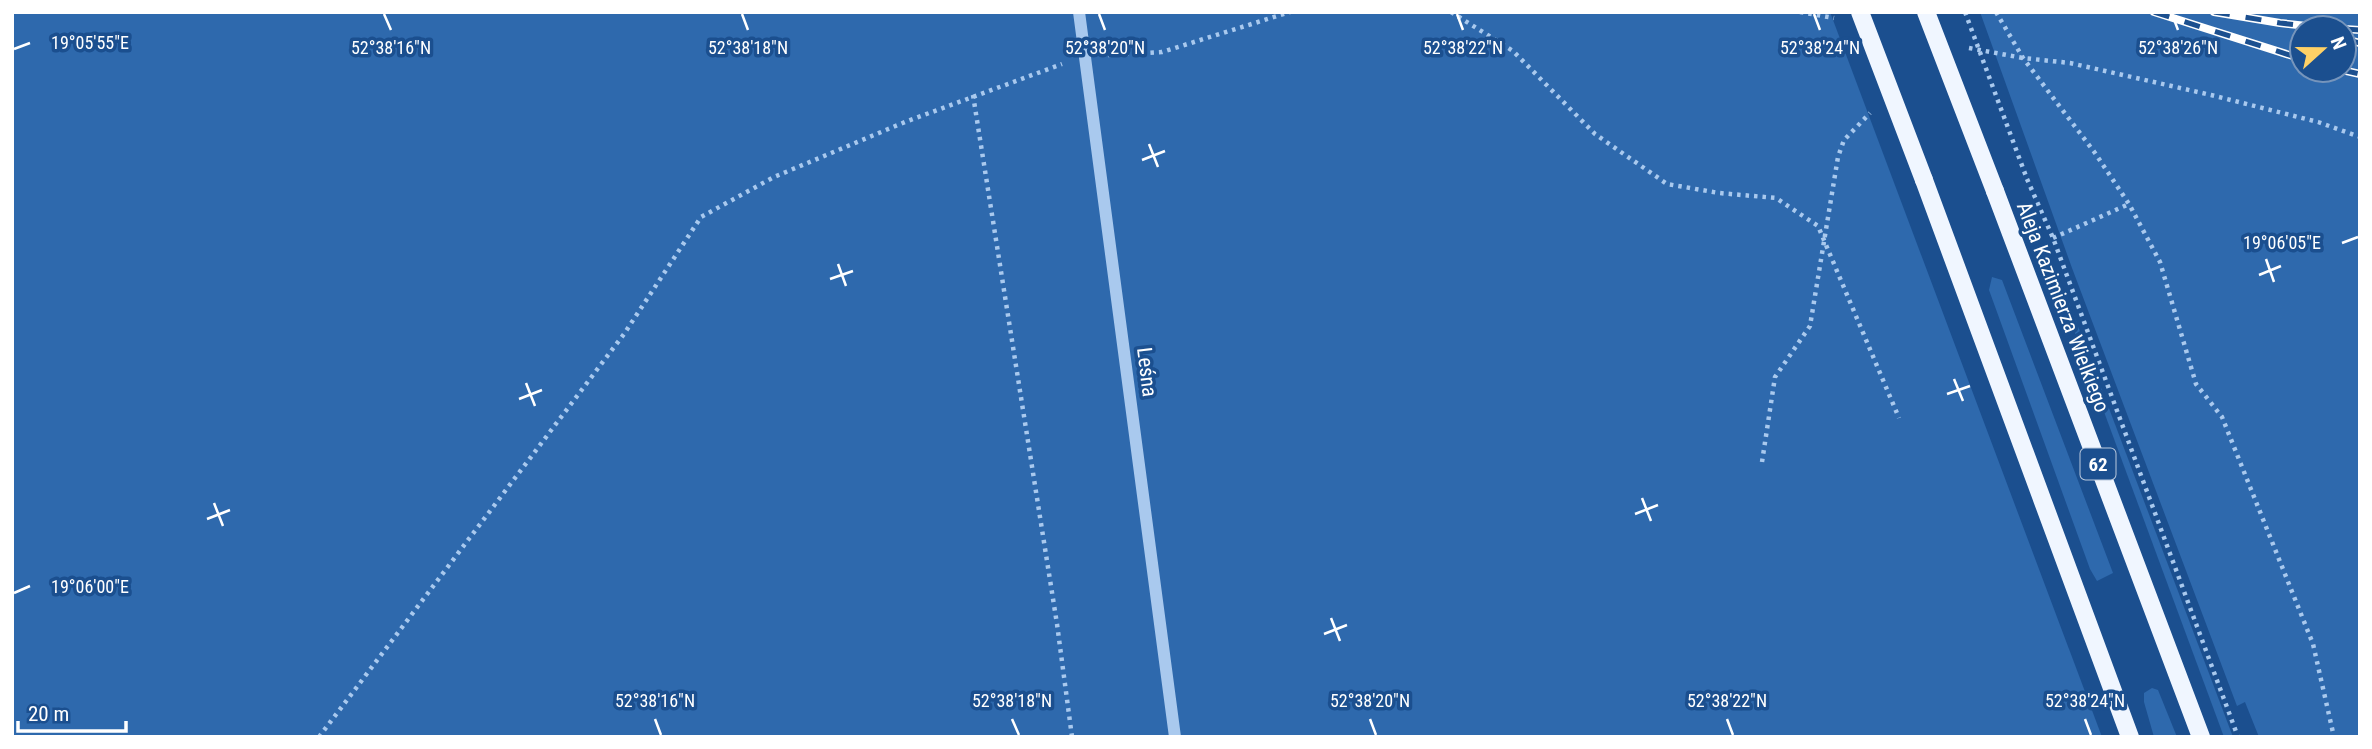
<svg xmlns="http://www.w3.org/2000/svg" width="2372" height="749" font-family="'Roboto Condensed',sans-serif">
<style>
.green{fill:#2e69ad;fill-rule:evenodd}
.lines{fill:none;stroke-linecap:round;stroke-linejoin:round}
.path{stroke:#a9c9ee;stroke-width:4.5;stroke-dasharray:3.5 5;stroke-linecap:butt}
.minor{stroke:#a9c9ee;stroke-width:12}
.major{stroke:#f0f6ff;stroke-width:18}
.rail-casing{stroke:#fff;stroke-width:8}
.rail{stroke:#1b4f8f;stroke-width:5;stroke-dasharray:16;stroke-linecap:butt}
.path-bridge{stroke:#a9c9ee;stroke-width:4.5;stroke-dasharray:3.5 5;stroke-linecap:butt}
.major-bridge{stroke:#f0f6ff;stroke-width:18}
.ticks{fill:none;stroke:#fff;stroke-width:2.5}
.labels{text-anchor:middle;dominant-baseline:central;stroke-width:7;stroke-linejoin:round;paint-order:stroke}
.shield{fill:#1b4f8f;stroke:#bbcadd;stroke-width:2}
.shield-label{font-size:19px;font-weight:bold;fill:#fff}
.street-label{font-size:21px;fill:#fff;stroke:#1b4f8f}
.ticks-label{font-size:18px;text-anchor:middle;fill:#fff;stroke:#1b4f8f;stroke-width:7;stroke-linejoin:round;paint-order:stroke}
</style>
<rect width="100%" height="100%" fill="#1b4f8f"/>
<g class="green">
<polygon points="12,12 1830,12 2102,737 12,737"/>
<path d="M1980 12H2360V737H2259L2245 702 2237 706 2072 268ZM2344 28V70H2302V28Z"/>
<polygon points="2048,260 2067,297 2233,737 2224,737"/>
<polygon points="1992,277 2002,280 2113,573 2097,581 2090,569 1993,301 1989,290"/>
<polygon points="2152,688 2158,690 2177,737 2154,737 2144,702 2144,693"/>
</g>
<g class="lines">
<g class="path">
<polyline points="1451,12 1513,51 1595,134 1667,184 1719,193 1776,198 1818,226 1899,418"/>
<polyline points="1800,12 1834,18"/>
<polyline points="1996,12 2023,58 2095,153 2129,204 2160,262 2196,384 2222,417 2313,644 2334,737"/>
<polyline points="1969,48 2023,58 2070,63 2211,95 2318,122 2360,137"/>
<polyline points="1108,55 1162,52 1290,12"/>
<polyline points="973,95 1057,624 1072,737"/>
<polyline points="2027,179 2053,238 2238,737"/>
<polyline points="2053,238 2129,204"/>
<polyline points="1762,462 1775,377 1810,326 1838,157 1844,140 1870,113"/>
<polyline points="319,737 624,334 701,217 774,177 905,122 1062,64"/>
</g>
<polyline class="minor" points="1079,12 1175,737"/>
<g class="major">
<polyline points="1924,180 2130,737"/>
<polyline points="1995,191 2201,737"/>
</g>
<defs>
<g id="rail">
<polyline points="2154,12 2302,59"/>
<polyline points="2214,12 2280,23 2326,28"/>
<polyline points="2344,29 2360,30"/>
<polyline points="2344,39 2360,43"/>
<polyline points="2342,70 2360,74"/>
</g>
</defs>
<use href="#rail" class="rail-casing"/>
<use href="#rail" class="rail"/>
<polyline class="path-bridge" points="1965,12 2027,179"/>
<g class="major-bridge">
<polyline points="1860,12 1924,180"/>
<polyline points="1926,12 1995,191"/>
</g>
</g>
<path class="ticks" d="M384 14 391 30M742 14 748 30M1099 14 1105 30M1457 14 1463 30M1814 14 1820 30M2172 14 2178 30M14 49 30 43M1149 144 1158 167M1142 160 1165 151M2342 243 2358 237M2266 259 2274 282M838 264 846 286M2259 275 2281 266M830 279 853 271M1954 379 1963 401M526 383 535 406M1947 394 1970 386M519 399 542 390M1642 498 1651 521M214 503 223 526M1635 514 1658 505M207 519 230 510M14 593 30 586M1331 618 1340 641M1324 634 1347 625M655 719 661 735M1012 719 1019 735M1370 719 1376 735M1727 719 1733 735M2085 719 2091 735"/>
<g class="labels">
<rect class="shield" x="2080.5" y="448.5" width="35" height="31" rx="5"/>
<g class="shield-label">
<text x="2098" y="464">62</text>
</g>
<g class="street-label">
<text transform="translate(2063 307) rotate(69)">Aleja Kazimierza Wielkiego</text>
<text transform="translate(1147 372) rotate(83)">Leśna</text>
</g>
</g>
<g class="ticks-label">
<text x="90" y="49">19°05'55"E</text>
<text x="391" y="54">52°38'16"N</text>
<text x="748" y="54">52°38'18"N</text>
<text x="1105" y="54">52°38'20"N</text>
<text x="1463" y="54">52°38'22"N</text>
<text x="1820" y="54">52°38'24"N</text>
<text x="2178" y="54">52°38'26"N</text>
<text x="2282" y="249">19°06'05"E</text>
<text x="90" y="593">19°06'00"E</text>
<text x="655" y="707">52°38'16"N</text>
<text x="1012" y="707">52°38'18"N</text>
<text x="1370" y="707">52°38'20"N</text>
<text x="1727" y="707">52°38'22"N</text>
<text x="2085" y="707">52°38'24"N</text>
</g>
<rect width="2372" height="749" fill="none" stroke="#ffffff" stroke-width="28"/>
<g transform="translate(2323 49) rotate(69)"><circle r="33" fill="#1b4f8f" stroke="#7695bc" stroke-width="2"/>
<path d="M0-5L12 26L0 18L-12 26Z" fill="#ffd166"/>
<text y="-10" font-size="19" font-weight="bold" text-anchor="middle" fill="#ffffff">N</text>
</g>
<path d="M18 721v10h108v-10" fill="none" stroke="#ffffff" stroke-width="3.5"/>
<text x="28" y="721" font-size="21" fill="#ffffff" stroke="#1b4f8f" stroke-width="5" paint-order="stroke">20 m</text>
</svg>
